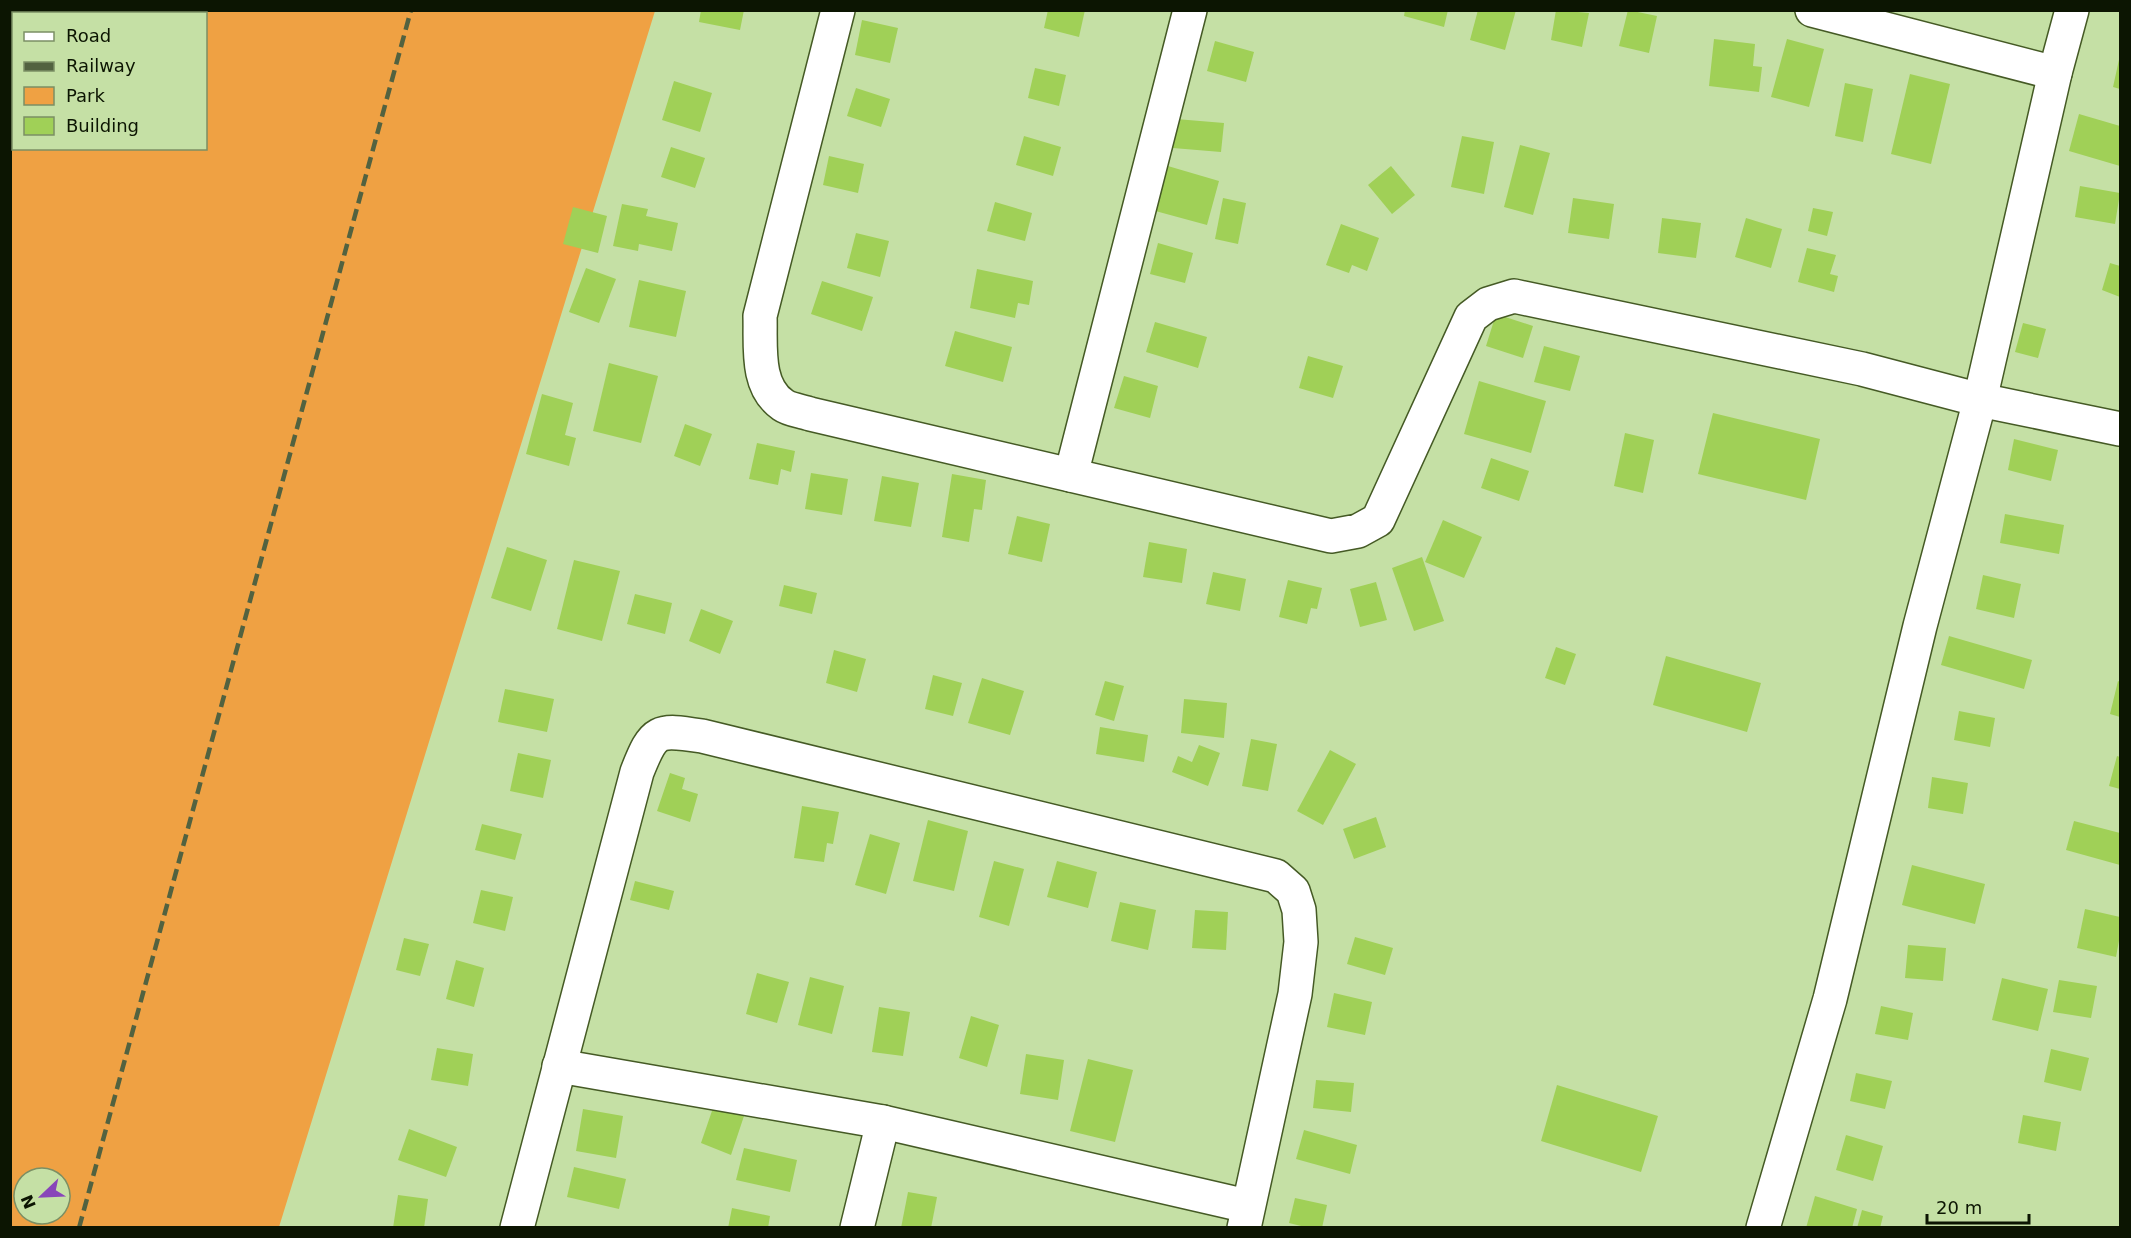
<svg xmlns="http://www.w3.org/2000/svg" width="2131" height="1238" font-family="'DejaVu Sans',sans-serif">
<style>
.green{fill:#efa143;fill-rule:evenodd}
.building{fill:#a0d057}
.lines{fill:none;stroke-linecap:round;stroke-linejoin:round}
.minor-casing{stroke:#455a25;stroke-width:36}
.minor{stroke:#fff;stroke-width:33}
.rail{stroke:#526240;stroke-width:4.5;stroke-dasharray:12 6;stroke-linecap:butt}
</style>
<rect width="100%" height="100%" fill="#c5e0a5"/>
<path class="green" d="M10 11H655L279 1227H11ZM14 14H206V148H14ZM24 1178H60V1214H24Z"/>
<g class="building">
<polygon points="701,10 744,10 740,30 699,22"/>
<polygon points="1048,10 1085,10 1079,37 1044,28"/>
<polygon points="1405,10 1448,10 1444,27 1404,16"/>
<polygon points="1478,10 1516,10 1505,50 1470,40"/>
<polygon points="1556,10 1589,13 1582,47 1551,40"/>
<polygon points="1628,10 1657,16 1649,53 1619,46"/>
<polygon points="862,20 898,28 890,63 855,55"/>
<polygon points="1714,39 1755,44 1753,66 1762,67 1759,92 1709,86"/>
<polygon points="1787,39 1824,49 1809,107 1771,97"/>
<polygon points="1215,41 1254,52 1246,82 1207,71"/>
<polygon points="2120,55 2120,89 2113,87"/>
<polygon points="1035,68 1066,75 1059,106 1028,98"/>
<polygon points="1910,74 1950,84 1931,164 1891,154"/>
<polygon points="674,81 712,93 700,132 662,120"/>
<polygon points="1845,83 1873,89 1863,142 1835,136"/>
<polygon points="856,88 890,99 881,127 847,116"/>
<polygon points="2079,114 2120,126 2120,166 2069,151"/>
<polygon points="1176,119 1224,123 1221,152 1173,148"/>
<polygon points="1024,136 1061,147 1053,176 1016,165"/>
<polygon points="1462,136 1494,142 1484,194 1451,187"/>
<polygon points="1520,145 1550,153 1533,215 1504,207"/>
<polygon points="671,147 705,158 695,188 661,177"/>
<polygon points="829,156 864,164 858,193 823,185"/>
<polygon points="1161,164 1219,181 1207,225 1148,209"/>
<polygon points="1391,166 1415,195 1392,214 1368,185"/>
<polygon points="2080,186 2120,193 2115,224 2075,217"/>
<polygon points="1223,198 1246,203 1238,244 1215,239"/>
<polygon points="1573,198 1614,204 1609,239 1568,233"/>
<polygon points="995,202 1032,213 1025,241 987,231"/>
<polygon points="622,204 648,209 646,216 678,223 672,251 639,244 638,251 613,246"/>
<polygon points="573,207 607,216 598,253 563,244"/>
<polygon points="1813,208 1833,212 1827,236 1808,231"/>
<polygon points="1662,218 1701,223 1696,258 1658,253"/>
<polygon points="1746,218 1782,229 1771,268 1735,257"/>
<polygon points="1341,224 1379,238 1367,271 1352,265 1349,273 1326,265"/>
<polygon points="856,233 889,241 880,277 847,268"/>
<polygon points="1158,243 1193,253 1185,283 1150,274"/>
<polygon points="1807,248 1836,255 1830,274 1838,276 1834,292 1798,282"/>
<polygon points="2110,263 2120,266 2120,297 2102,290"/>
<polygon points="586,268 616,279 599,323 569,312"/>
<polygon points="977,269 1033,281 1029,305 1018,303 1015,318 970,308"/>
<polygon points="639,280 686,291 676,337 629,327"/>
<polygon points="822,281 873,297 862,331 811,314"/>
<polygon points="1496,314 1533,326 1523,358 1486,346"/>
<polygon points="1155,322 1207,337 1198,368 1146,352"/>
<polygon points="2023,323 2046,329 2038,358 2015,352"/>
<polygon points="955,331 1012,347 1003,382 945,366"/>
<polygon points="1544,346 1580,356 1570,391 1534,382"/>
<polygon points="1308,356 1343,366 1333,398 1299,388"/>
<polygon points="609,363 658,376 641,443 593,431"/>
<polygon points="1124,376 1158,386 1150,418 1114,408"/>
<polygon points="1479,381 1546,401 1531,453 1464,434"/>
<polygon points="542,394 573,403 565,435 576,438 569,466 526,454"/>
<polygon points="1713,413 1820,439 1806,500 1698,474"/>
<polygon points="685,424 712,434 700,466 674,456"/>
<polygon points="1625,433 1654,440 1643,493 1614,486"/>
<polygon points="2014,439 2058,450 2051,481 2008,470"/>
<polygon points="757,443 795,451 791,472 781,469 778,485 749,479"/>
<polygon points="1491,458 1529,471 1519,501 1481,488"/>
<polygon points="811,473 848,479 842,515 805,509"/>
<polygon points="952,474 986,480 982,510 974,509 969,542 942,537"/>
<polygon points="882,476 919,483 911,527 874,521"/>
<polygon points="2005,514 2064,525 2059,554 2000,543"/>
<polygon points="1017,516 1050,524 1042,562 1008,554"/>
<polygon points="1443,520 1482,537 1464,578 1425,562"/>
<polygon points="1149,542 1187,549 1182,583 1143,577"/>
<polygon points="507,547 547,560 531,611 491,598"/>
<polygon points="1422,557 1444,621 1414,631 1392,568"/>
<polygon points="574,560 620,571 602,641 557,629"/>
<polygon points="1213,572 1246,579 1240,611 1206,604"/>
<polygon points="1983,575 2021,584 2014,618 1976,609"/>
<polygon points="1288,580 1322,588 1317,609 1311,608 1307,624 1279,617"/>
<polygon points="1376,582 1387,620 1360,627 1350,589"/>
<polygon points="784,585 817,593 812,614 779,606"/>
<polygon points="635,594 672,603 665,634 627,624"/>
<polygon points="701,609 733,621 720,654 689,641"/>
<polygon points="1949,636 2032,660 2024,689 1941,665"/>
<polygon points="1556,647 1576,654 1565,685 1545,678"/>
<polygon points="834,650 866,659 857,692 826,683"/>
<polygon points="1666,656 1761,683 1747,732 1653,705"/>
<polygon points="933,675 962,683 953,716 925,709"/>
<polygon points="982,678 1024,691 1010,735 968,723"/>
<polygon points="1105,681 1124,686 1114,721 1095,715"/>
<polygon points="2118,681 2120,682 2120,717 2110,714"/>
<polygon points="505,689 554,699 547,732 498,722"/>
<polygon points="1184,699 1227,703 1224,738 1181,733"/>
<polygon points="1959,711 1995,718 1990,747 1954,740"/>
<polygon points="1100,727 1148,735 1144,762 1096,754"/>
<polygon points="1251,739 1277,744 1268,791 1242,786"/>
<polygon points="1199,745 1220,753 1208,786 1172,772 1178,756 1192,762"/>
<polygon points="1330,750 1356,764 1323,825 1297,811"/>
<polygon points="518,753 551,760 543,798 510,791"/>
<polygon points="2117,756 2120,757 2120,789 2109,786"/>
<polygon points="670,773 685,778 682,789 698,794 690,822 657,811"/>
<polygon points="1932,777 1968,783 1963,814 1928,808"/>
<polygon points="802,806 839,812 833,844 827,843 824,862 794,858"/>
<polygon points="1376,817 1386,847 1354,859 1343,829"/>
<polygon points="928,820 968,831 954,891 913,881"/>
<polygon points="2074,821 2120,833 2120,865 2066,850"/>
<polygon points="482,824 522,834 515,860 475,850"/>
<polygon points="870,834 900,843 886,894 855,885"/>
<polygon points="994,861 1024,869 1009,926 979,917"/>
<polygon points="1057,861 1097,872 1088,908 1047,897"/>
<polygon points="1912,865 1985,884 1975,924 1902,905"/>
<polygon points="635,881 674,891 669,910 630,900"/>
<polygon points="481,890 513,897 505,931 473,923"/>
<polygon points="1120,902 1156,910 1148,950 1111,941"/>
<polygon points="2085,909 2120,917 2120,935 2116,957 2077,948"/>
<polygon points="1195,910 1228,912 1226,950 1192,948"/>
<polygon points="1355,937 1393,948 1385,975 1347,964"/>
<polygon points="404,938 429,944 420,976 396,970"/>
<polygon points="1908,945 1946,948 1943,981 1905,978"/>
<polygon points="456,960 484,968 474,1007 446,999"/>
<polygon points="757,973 789,982 777,1023 746,1014"/>
<polygon points="810,977 844,986 832,1034 798,1025"/>
<polygon points="2002,978 2048,989 2038,1031 1992,1020"/>
<polygon points="2059,980 2097,986 2091,1018 2053,1012"/>
<polygon points="1334,993 1372,1002 1365,1035 1327,1027"/>
<polygon points="1881,1006 1913,1013 1908,1040 1875,1034"/>
<polygon points="879,1007 910,1012 903,1056 872,1052"/>
<polygon points="971,1016 999,1025 987,1067 959,1058"/>
<polygon points="437,1048 473,1054 468,1086 431,1080"/>
<polygon points="2051,1049 2089,1058 2081,1091 2044,1082"/>
<polygon points="1026,1054 1064,1060 1058,1100 1020,1094"/>
<polygon points="1088,1059 1133,1070 1115,1142 1070,1131"/>
<polygon points="1856,1073 1892,1081 1885,1109 1850,1101"/>
<polygon points="1316,1080 1354,1083 1351,1112 1313,1108"/>
<polygon points="1557,1085 1658,1116 1641,1172 1541,1141"/>
<polygon points="714,1105 744,1116 731,1155 701,1143"/>
<polygon points="583,1109 623,1116 616,1158 576,1151"/>
<polygon points="2023,1115 2061,1122 2056,1151 2018,1143"/>
<polygon points="409,1129 457,1147 446,1177 398,1160"/>
<polygon points="1304,1130 1357,1145 1350,1174 1296,1159"/>
<polygon points="1846,1135 1883,1146 1873,1181 1836,1170"/>
<polygon points="744,1148 797,1160 790,1192 736,1180"/>
<polygon points="574,1167 626,1179 619,1209 567,1197"/>
<polygon points="908,1192 937,1197 931,1228 901,1228"/>
<polygon points="398,1195 428,1199 424,1228 393,1228"/>
<polygon points="1815,1196 1857,1209 1852,1228 1806,1228"/>
<polygon points="1295,1198 1327,1205 1322,1228 1309,1228 1289,1223"/>
<polygon points="732,1208 770,1216 768,1228 728,1228"/>
<polygon points="1862,1210 1883,1216 1880,1228 1857,1228"/>
</g>
<g class="lines">
<defs>
<g id="minor">
<path d="M838 10 760 316C761 345 755 386 783 405 790 410 802 411 810 414L1331 536 1358 531 1378 520 1471 317 1488 304 1514 296 1862 369 1980 400 2120 429"/>
<polyline points="1812,10 2055,73"/>
<polyline points="1071,475 1190,10"/>
<polyline points="559,1066 883,1122 1247,1206"/>
<path d="M517 1228 637 772C654 729 657 729 702 736L1276 876 1293 891 1299 910 1301 942 1295 994 1244 1228"/>
<polyline points="857,1228 883,1122"/>
<polyline points="1763,1228 1830,999 1920,626 1980,400 2055,73 2072,10"/>
</g>
</defs>
<use href="#minor" class="minor-casing"/>
<use href="#minor" class="minor"/>
<polyline class="rail" points="79,1228 411,10"/>
</g>
<rect width="2131" height="1238" fill="none" stroke="#0c1502" stroke-width="24"/>
<rect x="12" y="12" width="195" height="138" fill="#c5e0a5" stroke="#7b8f64" stroke-width="1.5"/>
<rect x="24" y="32" width="30" height="9" fill="#ffffff" stroke="#7b8f64" stroke-width="1.5"/>
<text x="66" y="42" font-size="18" fill="#0c1502">Road</text>
<rect x="24" y="62" width="30" height="9" fill="#526240" stroke="#7b8f64" stroke-width="1.5"/>
<text x="66" y="72" font-size="18" fill="#0c1502">Railway</text>
<rect x="24" y="87" width="30" height="18" fill="#efa143" stroke="#7b8f64" stroke-width="1.5"/>
<text x="66" y="102" font-size="18" fill="#0c1502">Park</text>
<rect x="24" y="117" width="30" height="18" fill="#a0d057" stroke="#7b8f64" stroke-width="1.5"/>
<text x="66" y="132" font-size="18" fill="#0c1502">Building</text>
<g transform="translate(42 1196) rotate(247)"><circle r="28" fill="#c5e0a5" stroke="#7b8f64" stroke-width="1.5"/>
<path d="M0-4.5L10 22L0 15L-10 22Z" fill="#8845b9"/>
<text y="-9" font-size="16" font-weight="bold" text-anchor="middle" fill="#0c1502">N</text>
</g>
<path d="M1927 1214v9h102v-9" fill="none" stroke="#0c1502" stroke-width="3"/>
<text x="1936" y="1214" font-size="18" fill="#0c1502" stroke="#c5e0a5" stroke-width="4.5" paint-order="stroke">20 m</text>
</svg>
